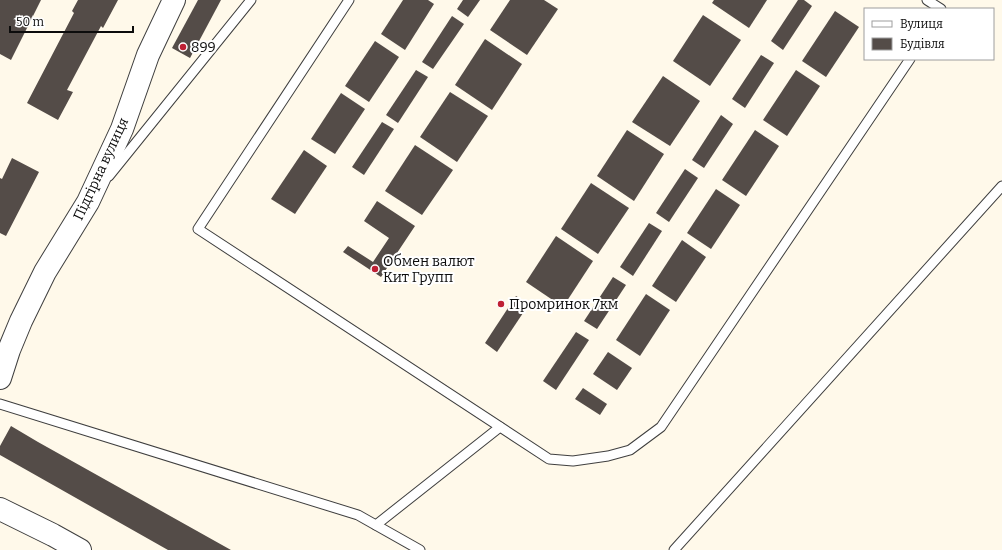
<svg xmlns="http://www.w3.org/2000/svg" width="1002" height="550" font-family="Bitter,serif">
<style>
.building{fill:#544c48}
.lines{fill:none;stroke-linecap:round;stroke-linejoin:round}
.service-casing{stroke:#3f3f3f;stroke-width:11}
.tertiary-casing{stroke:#3f3f3f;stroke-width:24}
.service{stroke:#fff;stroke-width:9}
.tertiary{stroke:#fff;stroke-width:22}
.poi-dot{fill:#bf2034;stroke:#fff;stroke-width:1.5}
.labels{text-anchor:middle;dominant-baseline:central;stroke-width:4;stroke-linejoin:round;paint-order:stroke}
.poi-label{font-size:14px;fill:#0c0c0c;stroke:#fff;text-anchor:start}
.street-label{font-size:14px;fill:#0c0c0c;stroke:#fff}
</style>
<rect width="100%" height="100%" fill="#fff9ea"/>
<g class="building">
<polygon points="0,0 41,0 11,60 0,54"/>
<polygon points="78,0 118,0 103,28 101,26 67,90 73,92 58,120 27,103 74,13 72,11"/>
<polygon points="198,0 221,0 190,58 172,48"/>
<polygon points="403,0 428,0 434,4 405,50 381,34"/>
<polygon points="463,0 480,0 468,17 457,9"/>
<polygon points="510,0 544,0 558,9 527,55 490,30"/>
<polygon points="714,0 767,0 749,28 712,3"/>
<polygon points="798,0 804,0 812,6 783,50 771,41"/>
<polygon points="835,11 859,27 826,77 802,61"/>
<polygon points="703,15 741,40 710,86 673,61"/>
<polygon points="452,16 464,24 433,69 422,62"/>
<polygon points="485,39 522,64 492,110 455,85"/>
<polygon points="375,41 399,57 369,102 345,86"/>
<polygon points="761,55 774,63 745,108 732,99"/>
<polygon points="416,70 428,77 398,123 386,115"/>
<polygon points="796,70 820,86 787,136 763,120"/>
<polygon points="663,76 700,101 670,146 632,122"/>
<polygon points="450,92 488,116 457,162 420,137"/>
<polygon points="341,93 365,109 335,154 311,139"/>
<polygon points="721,115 733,124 704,168 692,160"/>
<polygon points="382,122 394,129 364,175 352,167"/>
<polygon points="627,130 664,154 634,201 597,176"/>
<polygon points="755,130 779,146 746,196 722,180"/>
<polygon points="415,145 453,170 422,215 385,191"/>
<polygon points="304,150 327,166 295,214 271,199"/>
<polygon points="12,158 39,172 6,236 0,233 0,178 2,179"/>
<polygon points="685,169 698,178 669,222 656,213"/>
<polygon points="591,183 629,208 598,254 561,229"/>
<polygon points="716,189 740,205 711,249 687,233"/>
<polygon points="377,201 415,226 381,277 343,252 348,246 373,262 389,238 364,221"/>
<polygon points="649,223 662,231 633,276 620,267"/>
<polygon points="556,236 593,261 563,307 526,282"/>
<polygon points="682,240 706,257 676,302 652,286"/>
<polygon points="613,277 626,285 597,329 584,321"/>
<polygon points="646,294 670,310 640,356 616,340"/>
<polygon points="516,296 529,304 497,352 485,343"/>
<polygon points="576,332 589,340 556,390 543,381"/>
<polygon points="608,352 632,368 617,390 593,374"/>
<polygon points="583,388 607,404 600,415 575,399"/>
<polygon points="11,426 38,442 231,550 168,550 0,455 0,446"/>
</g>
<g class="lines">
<defs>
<g id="service">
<polyline points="349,0 198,229 549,459 573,461 608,456 630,450 661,427 910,59"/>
<polyline points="927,0 941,9"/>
<polyline points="109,176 251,0"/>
<polyline points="0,404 358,515 420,550"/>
<polyline points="376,525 500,427"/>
<polyline points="674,550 1002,186"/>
</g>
<g id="tertiary">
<polyline points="0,378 9,350 21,321 45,272 88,202 122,129 148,55 174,0"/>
<polyline points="0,509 53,535 80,550"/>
</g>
</defs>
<use href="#service" class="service-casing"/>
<use href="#tertiary" class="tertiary-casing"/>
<use href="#service" class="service"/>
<use href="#tertiary" class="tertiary"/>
</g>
<g class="poi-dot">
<circle cx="183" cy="47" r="4"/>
<circle cx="375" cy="269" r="4"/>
<circle cx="501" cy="304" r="4"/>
</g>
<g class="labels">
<g class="poi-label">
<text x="191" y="47">899</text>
<text x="383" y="261">Обмен валют<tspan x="383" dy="16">Кит Групп</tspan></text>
<text x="509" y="304">Промринок 7км</text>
</g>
<g class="street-label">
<text transform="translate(101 169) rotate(-65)">Підгірна вулиця</text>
</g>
</g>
<rect x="864" y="8" width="130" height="52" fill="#ffffff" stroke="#9e9e9e"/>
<rect x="872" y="21" width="20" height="6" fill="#ffffff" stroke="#9e9e9e"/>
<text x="900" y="28" font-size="12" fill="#0c0c0c">Вулиця</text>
<rect x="872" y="38" width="20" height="12" fill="#544c48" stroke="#9e9e9e"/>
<text x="900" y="48" font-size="12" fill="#0c0c0c">Будівля</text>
<path d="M10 26v6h123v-6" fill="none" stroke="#0c0c0c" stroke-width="2"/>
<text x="16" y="26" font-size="12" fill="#0c0c0c" stroke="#ffffff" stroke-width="3" paint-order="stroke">50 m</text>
</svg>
